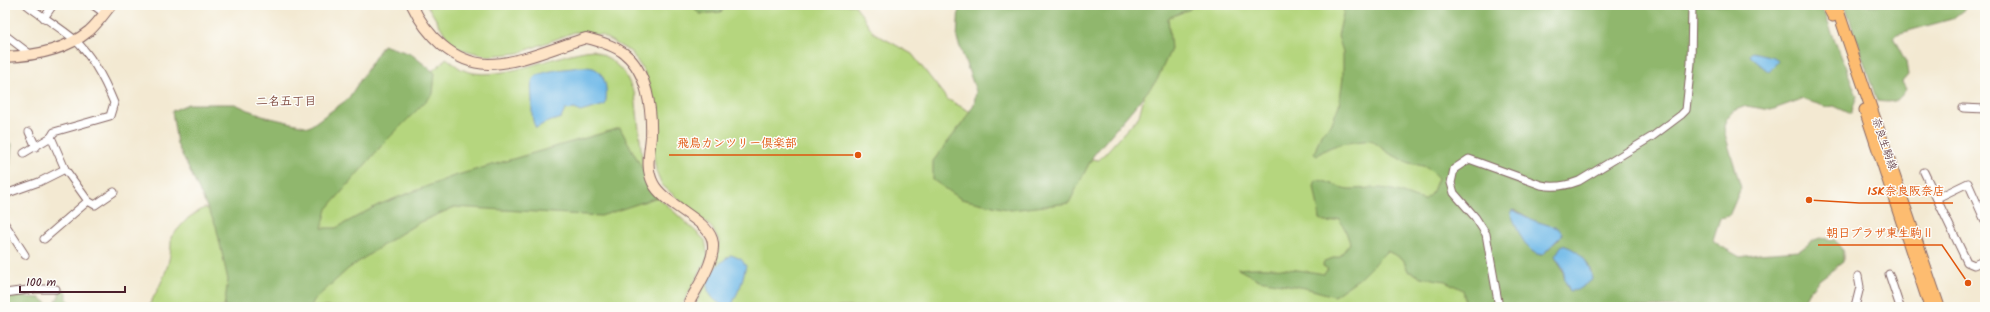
<svg xmlns="http://www.w3.org/2000/svg" width="1990" height="312" font-family="Kalam,'Klee One',sans-serif">
<style>
.green{fill:#b5d67e;stroke:#807a54}
.forest{fill:#90b76d;stroke:#6d6b4c;fill-rule:evenodd}
.water{fill:#70b9e8;stroke:#5d6c8a}
.lines{fill:none;stroke-linecap:round;stroke-linejoin:round}
.street-casing{stroke:#856665;stroke-width:9}
.secondary-casing{stroke:#856665;stroke-width:12}
.primary-casing{stroke:#856665;stroke-width:13}
.street{stroke:#fff;stroke-width:7}
.secondary{stroke:#fee4c6;stroke-width:10}
.primary{stroke:#fdbc70;stroke-width:11}
.labels{text-anchor:middle;dominant-baseline:central;stroke-width:3;stroke-linejoin:round;paint-order:stroke}
.street-label{font-size:11px;fill:#4a1f2b;stroke:#fdfcf7}
.neighbourhood-label{font-size:12px;font-weight:bold;fill:#834f45;stroke:#fdfcf7}
.leader{fill:none;stroke:#e0560e;stroke-width:1.5}
.callout-dot{fill:#e0560e;stroke:#fdfcf7;stroke-width:1.5}
.callout-label{font-size:12px;text-anchor:middle;font-weight:bold;fill:#e0560e;stroke:#fdfcf7;stroke-width:3;stroke-linejoin:round;paint-order:stroke}
</style>
<rect width="100%" height="100%" fill="#fdfcf7"/>
<filter id="ink" filterUnits="userSpaceOnUse"><feTurbulence type="fractalNoise" baseFrequency=".025" numOctaves="2"/><feDisplacementMap in="SourceGraphic" scale="8" xChannelSelector="R" yChannelSelector="G"/><feConvolveMatrix kernelMatrix="1 2 1 2 8 2 1 2 1" color-interpolation-filters="sRGB"/></filter>
<filter id="wash" filterUnits="userSpaceOnUse"><feTurbulence type="fractalNoise" baseFrequency=".012" numOctaves="4" result="noise"/><feDisplacementMap in="SourceGraphic" scale="16" xChannelSelector="R" yChannelSelector="G"/><feGaussianBlur stdDeviation="0.9" result="paint"/><feColorMatrix in="noise" values="0 0 0 0 0 0 0 0 0 0 0 0 0 0 0 0 0 1.4 0 .05"/><feComposite in="paint" operator="in"/></filter>
<g filter="url(#wash)">
<rect width="100%" height="100%" fill="#f3e9d2"/>
<g class="green">
<polygon points="427,5 855,5 874,33 912,54 947,99 1046,153 1099,160 1139,116 1160,34 1170,5 1359,5 1434,158 1486,307 694,307 717,258 719,241 712,228 662,185 656,171 653,151 659,130 657,110 644,71 631,52 601,35 575,32 519,53 487,56 453,47"/>
<path d="M593 50 610 59 624 72 635 94 643 165 658 197 705 240 708 257 681 307H148C161 284 172 265 171 237L188 218 204 208 221 210 424 77 441 64 446 58C451 61 456 66 461 69 495 86 555 53 593 50Z"/>
</g>
<g class="forest">
<polygon points="691,5 728,5 721,12 700,14"/>
<polygon points="959,5 1192,5 1190,9 1168,18 1171,49 1157,80 1093,156 1069,203 1011,210 961,199 933,180 933,161 964,121 974,104 976,91 957,39"/>
<path d="M1345 5H1821L1857 96 1851 114 1834 106 1827 107 1802 99 1771 110 1746 106 1733 111 1727 118 1724 126 1725 134 1741 188 1729 216 1720 218 1713 240C1722 248 1730 251 1740 257L1759 254 1799 251 1814 240 1820 238 1835 240 1843 251V262L1819 280 1808 293 1801 307H1465L1466 305 1463 290 1445 281 1421 277 1408 271 1403 259 1387 251 1360 278 1334 296 1305 288 1259 280 1238 269C1267 266 1296 269 1324 274L1328 269 1323 266 1324 261 1340 256 1350 243 1345 229 1339 219 1328 223 1320 219 1314 186 1316 180C1328 180 1337 188 1349 189 1362 189 1375 187 1389 189 1401 191 1412 198 1425 200L1433 191 1438 178 1427 167 1409 163 1390 154 1371 140C1352 143 1332 142 1317 156L1314 154 1321 134 1332 123 1339 105 1343 78V52L1338 36ZM1515 210 1535 221 1557 228 1559 239 1542 255C1525 254 1520 229 1512 216ZM1563 245C1577 250 1589 260 1592 275L1570 291C1562 280 1566 270 1556 259Z"/>
<path d="M1845 5H1970L1952 19 1897 34 1893 37 1906 62 1908 75 1902 82 1906 89C1898 103 1892 103 1877 101Z"/>
<polygon points="383,45 411,54 435,73 433,94 383,144 327,209 322,228 336,228 378,205 454,176 620,128 658,197 601,216 455,207 420,222 392,239 348,269 314,300 311,307 224,307 228,280 216,226 177,144 172,111 188,104 235,104 262,116 309,127 348,99"/>
<polygon points="5,141 12,144 10,165 5,170"/>
<polygon points="64,289 67,292 67,299 76,307 56,307 58,304 56,301 59,296 59,292"/>
<polygon points="14,296 40,298 52,307 5,307 5,297"/>
</g>
<g class="water">
<polygon points="1752,52 1774,57 1778,61 1769,72 1751,57 1750,55"/>
<path d="M580 67C584 67 589 67 593 68 607 73 608 94 605 105L580 112 575 109 565 110 561 118 545 123 536 128C531 120 532 110 532 101 532 95 530 85 533 79 539 70 569 69 580 67Z"/>
<path d="M1513 210 1535 221 1558 228 1562 233V235L1542 255C1525 254 1517 227 1511 214Z"/>
<path d="M1562 245C1578 249 1591 262 1592 280L1577 290 1570 291 1565 281 1563 268 1555 256Z"/>
<path d="M731 255 741 259 746 266 741 285 731 307C724 307 717 303 712 297 698 279 717 265 731 255Z"/>
</g>
</g>
<g filter="url(#ink)">
<g class="lines">
<defs>
<g id="street">
<path d="M27 5C42 17 60 27 75 40 92 56 105 81 114 103L110 116 54 132 51 137"/>
<polyline points="93,5 104,13"/>
<polyline points="44,18 53,5"/>
<polyline points="5,35 30,54"/>
<polyline points="1963,108 1985,109"/>
<polyline points="29,132 36,147"/>
<polyline points="24,153 51,137 65,169 88,201 44,239"/>
<polyline points="1924,172 1967,262 1974,265 1985,260"/>
<polyline points="6,196 8,193 39,182 65,169"/>
<polyline points="1937,198 1968,183 1985,221"/>
<polyline points="88,201 95,205 114,192"/>
<polyline points="5,224 25,255"/>
<polyline points="1889,274 1900,307"/>
<polyline points="5,293 35,289 56,289"/>
<path d="M1499 307 1486 234 1475 217 1454 193 1451 183 1454 169 1469 159 1541 185C1555 188 1566 186 1579 181L1653 136 1681 115 1686 110 1691 63 1692 5"/>
<polyline points="1855,307 1860,287 1858,276"/>
</g>
<g id="secondary">
<path d="M412 5C426 35 453 63 488 64 519 64 556 47 586 38 599 41 614 45 625 54 647 72 652 109 651 136 650 152 645 167 653 183 663 204 706 219 712 239 718 258 697 287 689 303"/>
<path d="M5 57C34 56 66 50 89 31 97 24 104 14 111 5"/>
</g>
<g id="primary">
<polyline points="1827,5 1833,16"/>
<polyline points="1836,5 1939,307"/>
<polyline points="1865,110 1930,307"/>
</g>
</defs>
<use href="#street" class="street-casing"/>
<use href="#secondary" class="secondary-casing"/>
<use href="#primary" class="primary-casing"/>
<use href="#street" class="street"/>
<use href="#secondary" class="secondary"/>
<use href="#primary" class="primary"/>
</g>
</g>
<g class="labels">
<g class="street-label">
<text transform="translate(1884 144) rotate(71)">奈良生駒線</text>
</g>
<g class="neighbourhood-label">
<text x="286" y="101">二名五丁目</text>
</g>
</g>
<path class="leader" d="M858 155L805 155H669M1809 200L1859 203H1953M1968 283L1942 245H1818"/>
<g class="callout-dot">
<circle cx="858" cy="155" r="4"/>
<circle cx="1809" cy="200" r="4"/>
<circle cx="1968" cy="283" r="4"/>
</g>
<g class="callout-label">
<text x="737" y="147">飛鳥カンツリー倶楽部</text>
<text x="1906" y="195">ISK奈良阪奈店</text>
<text x="1880" y="237">朝日プラザ東生駒Ⅱ</text>
</g>
<rect width="1990" height="312" fill="none" stroke="#fdfcf7" stroke-width="20"/>
<path d="M20 286v6h105v-6" fill="none" stroke="#4a1f2b" stroke-width="2"/>
<text x="26" y="286" font-size="12" fill="#4a1f2b" stroke="#fdfcf7" stroke-width="3" paint-order="stroke">100 m</text>
</svg>
